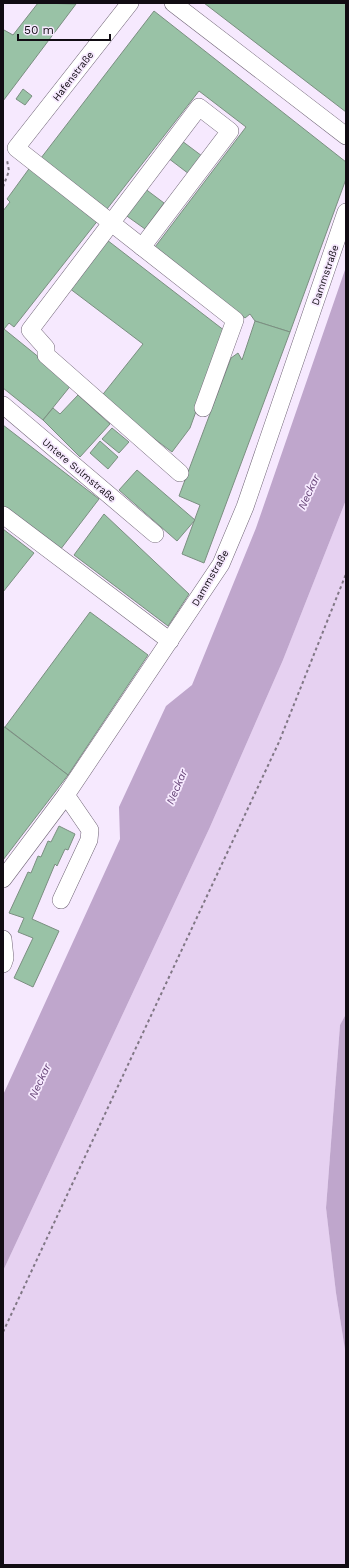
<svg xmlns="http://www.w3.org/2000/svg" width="349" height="1568" font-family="'Work Sans',sans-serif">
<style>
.green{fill:#e6d1f1}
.water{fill:#bfa6cc}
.building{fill:#99c2a6;stroke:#7b8f81}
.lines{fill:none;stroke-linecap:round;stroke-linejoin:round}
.minor-casing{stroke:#706576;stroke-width:18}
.path{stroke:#807785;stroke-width:2;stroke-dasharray:3 3;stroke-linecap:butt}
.minor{stroke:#fff;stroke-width:17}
.labels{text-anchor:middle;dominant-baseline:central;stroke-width:3.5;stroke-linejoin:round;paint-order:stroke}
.street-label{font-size:10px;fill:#110c13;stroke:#f6e9fe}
.water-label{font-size:11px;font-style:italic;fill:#644275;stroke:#f6e9fe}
</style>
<rect width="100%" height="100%" fill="#f6e9fe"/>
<polygon class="green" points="346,500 346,1014 340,1025 326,1208 336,1293 346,1356 346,1565 3,1565 3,1271 210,827 283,660"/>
<g class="water">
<polygon points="346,267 346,500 283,660 210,827 3,1271 3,1095 120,839 119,807 166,706 192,685 256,528"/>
<polygon points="346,1014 346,1356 336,1293 326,1208 340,1025"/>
</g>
<g class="building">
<polygon points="38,3 76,4 3,101 3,31 4,30 13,35"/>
<polygon points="204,3 346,3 346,112"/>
<polygon points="154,11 346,162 346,179 290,332 255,321 250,314 245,318 152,251 246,127 199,91 107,209 41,158"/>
<polygon points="23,89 32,96 25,105 16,99"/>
<polygon points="182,141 202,156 189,174 168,158"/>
<polygon points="31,166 99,219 14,327 9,323 4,329 72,384 43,420 3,388 3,211 10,202 7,199"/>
<polygon points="144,188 164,203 145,229 124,214"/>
<polygon points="107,240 225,331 190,428 172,452 100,398 143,344 69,288"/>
<polygon points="255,321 290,332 204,563 182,554 200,505 179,496 231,358 238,353 242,360"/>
<polygon points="78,395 110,424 80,457 43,420 53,408 60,414"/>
<polygon points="3,425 99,499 60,550 3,506"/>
<polygon points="112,428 129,442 119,453 102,439"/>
<polygon points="100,441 118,457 108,469 90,453"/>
<polygon points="137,470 195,520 177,541 119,490"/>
<polygon points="104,514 189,594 168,626 74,555"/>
<polygon points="3,529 34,553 3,592"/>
<polygon points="90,612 148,655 68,775 5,727"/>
<polygon points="3,726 68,775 3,860"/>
<polygon points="59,826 75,834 68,850 65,849 57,866 55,864 32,919 59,931 33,987 14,978 33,938 18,932 24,918 9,913 28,872 31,873 38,856 41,857 48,841 51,842"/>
</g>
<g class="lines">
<defs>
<g id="minor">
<polyline points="130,3 16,148 235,320 203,408"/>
<polyline points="173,3 346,136"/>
<polyline points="142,247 230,131 199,107 30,330 46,348 46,355 180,473"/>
<polyline points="3,405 155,534"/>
<polyline points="3,515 170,641"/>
<polyline points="3,879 66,795 221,564 245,507 346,212"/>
<polyline points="61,900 89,840 90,830 66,795"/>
<polyline points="3,939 5,958 3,964"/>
</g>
</defs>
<use href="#minor" class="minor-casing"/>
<g class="path">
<polyline points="3,187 9,171 7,160"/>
<polyline points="3,1332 279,742 346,574"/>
</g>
<use href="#minor" class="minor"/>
</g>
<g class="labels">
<g class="street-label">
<text transform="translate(73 76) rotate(-52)">Hafenstraße</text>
<text transform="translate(325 275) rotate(-71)">Dammstraße</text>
<text transform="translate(79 470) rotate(40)">Untere Sulmstraße</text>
<text transform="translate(210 578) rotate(-60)">Dammstraße</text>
</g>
<g class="water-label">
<text transform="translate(309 492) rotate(-65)">Neckar</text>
<text transform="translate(177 787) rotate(-67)">Neckar</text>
<text transform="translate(40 1081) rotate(-65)">Neckar</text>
</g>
</g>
<rect width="349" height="1568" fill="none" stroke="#110c13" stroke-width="8"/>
<path d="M18 34v6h92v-6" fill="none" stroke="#110c13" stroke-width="2"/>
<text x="24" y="34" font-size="12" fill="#110c13" stroke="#f6e9fe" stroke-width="3" paint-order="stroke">50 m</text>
</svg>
